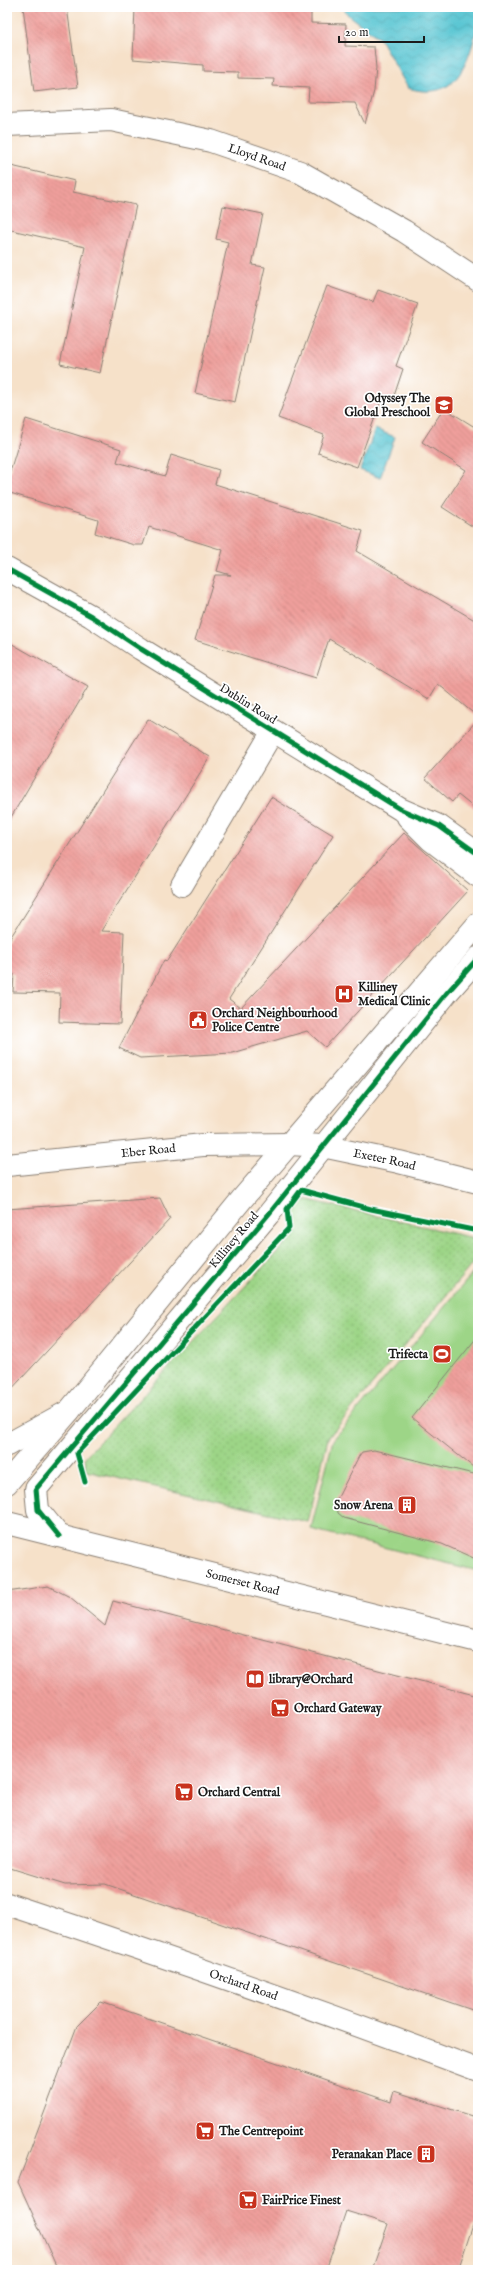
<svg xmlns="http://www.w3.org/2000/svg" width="485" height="2277" font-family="'IM FELL English',serif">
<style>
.grass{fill:url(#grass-dots);stroke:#5c7852}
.pitch{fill:#9dd587;stroke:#5c7852}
.water{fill:url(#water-waves);stroke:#3b7178}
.building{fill:url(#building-back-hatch)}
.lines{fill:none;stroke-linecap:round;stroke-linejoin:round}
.minor-casing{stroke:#897e72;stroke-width:24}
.major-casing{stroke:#897e72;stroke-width:24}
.minor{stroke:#fff;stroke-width:22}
.major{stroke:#fff;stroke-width:22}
.cycleway-casing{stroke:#fff;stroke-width:8}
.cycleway{stroke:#00873e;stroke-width:5}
.labels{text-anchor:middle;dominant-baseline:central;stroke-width:3.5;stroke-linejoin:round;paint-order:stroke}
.street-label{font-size:12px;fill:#1c1c1c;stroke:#fff}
.poi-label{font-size:12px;font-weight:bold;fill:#1c1c1c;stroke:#fff;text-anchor:start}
</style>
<defs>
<pattern id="grass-dots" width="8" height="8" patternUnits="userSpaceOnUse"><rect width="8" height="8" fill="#9dd587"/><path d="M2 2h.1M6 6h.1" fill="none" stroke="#87b674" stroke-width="1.8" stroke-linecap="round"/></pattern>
<pattern id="water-waves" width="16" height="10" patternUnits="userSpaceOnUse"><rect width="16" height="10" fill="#5ac6d3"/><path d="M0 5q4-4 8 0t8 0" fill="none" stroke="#4eaab5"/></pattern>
<pattern id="building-back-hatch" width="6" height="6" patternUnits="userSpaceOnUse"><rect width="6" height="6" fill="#ef9f9b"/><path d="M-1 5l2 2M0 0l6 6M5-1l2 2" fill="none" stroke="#cc8885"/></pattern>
</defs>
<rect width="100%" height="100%" fill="#fff"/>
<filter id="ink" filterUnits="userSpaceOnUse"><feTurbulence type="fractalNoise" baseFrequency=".025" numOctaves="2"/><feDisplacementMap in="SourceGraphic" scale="8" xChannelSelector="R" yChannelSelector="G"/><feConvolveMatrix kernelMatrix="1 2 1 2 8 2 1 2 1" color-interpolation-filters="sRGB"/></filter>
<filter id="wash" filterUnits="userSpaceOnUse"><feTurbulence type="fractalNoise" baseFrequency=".012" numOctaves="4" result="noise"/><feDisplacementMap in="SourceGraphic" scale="16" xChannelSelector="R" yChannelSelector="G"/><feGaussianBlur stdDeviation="0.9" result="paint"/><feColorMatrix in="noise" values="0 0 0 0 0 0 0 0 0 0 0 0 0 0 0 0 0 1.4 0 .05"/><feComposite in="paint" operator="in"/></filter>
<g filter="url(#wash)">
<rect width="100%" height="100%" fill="#f6e1c9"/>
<polygon class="grass" points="304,1199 478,1239 478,1257 328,1438 308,1522 86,1471 85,1457 296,1232 292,1213"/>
<polygon class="pitch" points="478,1267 478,1571 311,1529 333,1440"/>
<g class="water">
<path d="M342 7H477C480 19 476 31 473 43 463 77 448 100 408 88L380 39 349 16Z"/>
<polygon points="375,429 395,437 380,478 360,470"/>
</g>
<g id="blocks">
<g class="building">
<polygon points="23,7 67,7 78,87 34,92"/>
<polygon points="135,7 311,9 311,23 346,24 345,46 374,47 376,68 374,91 365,124 355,103 308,102 309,88 273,86 274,79 238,78 238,72 203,71 203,65 133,59"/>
<polygon points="7,165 75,181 73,192 136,205 100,373 60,364 85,247 7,229"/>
<polygon points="223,206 263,214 252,265 265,267 235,402 195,393 228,242 216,239"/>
<polygon points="327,286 373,302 378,290 418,304 396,366 403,369 392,402 382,398 357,467 318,453 324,435 278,418"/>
<polygon points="444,408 478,429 478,530 442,507 466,470 422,442"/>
<polygon points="26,419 121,449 117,462 165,476 171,455 219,470 215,484 363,531 357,551 478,622 478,717 438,684 429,699 329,639 316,678 195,640 215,575 231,575 217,571 223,550 149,527 143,545 134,545 95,533 98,520 7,492 7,481"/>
<polygon points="7,641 88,687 7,824"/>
<polygon points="148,719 210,757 101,931 124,932 120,1024 59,1022 60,993 13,992 14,974 7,974 7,943"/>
<polygon points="478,719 478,811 458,795 452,802 425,778"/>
<polygon points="271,797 333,835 229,999 241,1008 404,833 468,891 325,1047 307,1031 232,1053 140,1058 119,1048 164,960 167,961"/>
<polygon points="160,1198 170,1219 7,1394 7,1209"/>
<polygon points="478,1336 478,1471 412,1418"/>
<polygon points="374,1450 478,1475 478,1560 442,1544 344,1518 338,1513 336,1501 359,1456 362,1452"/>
<polygon points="48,1586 70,1597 105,1626 113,1601 478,1696 478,2012 105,1884 65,1885 7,1867 7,1592"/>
<polygon points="101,2002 391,2102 394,2091 478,2118 478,2227 473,2225 458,2270 372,2270 388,2224 346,2211 326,2270 58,2270 18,2182 77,2026"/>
</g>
</g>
</g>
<g filter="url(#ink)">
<use href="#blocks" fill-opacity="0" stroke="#897e72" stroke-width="1"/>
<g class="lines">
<defs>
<g id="minor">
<path id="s1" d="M7 125 111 120 211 141 300 172 404 231 478 280"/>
<polyline points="7,569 91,616 141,649 400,809 439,826 478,854"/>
<polyline points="408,817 431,840 478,876"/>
<polyline points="182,885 273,731"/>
<polyline points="7,1483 69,1411 242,1199 478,924"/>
<polyline points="59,1536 38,1510 36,1489 268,1215 446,994 478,958"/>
</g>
<g id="major">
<path id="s2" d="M7 1165 203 1145 290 1144 322 1146 399 1162 478 1182"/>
<polyline points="7,1445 69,1411"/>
<path id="s3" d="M7 1523 478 1641"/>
<path id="s4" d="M7 1904C165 1956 322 2011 478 2070"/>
</g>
</defs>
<use href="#minor" class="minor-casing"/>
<use href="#major" class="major-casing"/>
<use href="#minor" class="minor"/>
<use href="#major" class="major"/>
<defs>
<g id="cycleway">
<polyline points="7,569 91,616 141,649 400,809 439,826 478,854"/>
<polyline points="85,1482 77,1453 289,1228 287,1209 301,1190 371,1209 478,1231"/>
<polyline points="59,1536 38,1510 36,1489 268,1215 446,994 478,958"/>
</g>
</defs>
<use href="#cycleway" class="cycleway-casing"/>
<use href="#cycleway" class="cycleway"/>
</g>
</g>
<defs>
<symbol id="school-square" viewBox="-11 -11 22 22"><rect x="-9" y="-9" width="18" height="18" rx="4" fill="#c8321e" stroke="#fff"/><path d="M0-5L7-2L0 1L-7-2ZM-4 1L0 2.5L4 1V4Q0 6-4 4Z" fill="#fff"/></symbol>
<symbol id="hospital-square" viewBox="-11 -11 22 22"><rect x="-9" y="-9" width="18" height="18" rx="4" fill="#c8321e" stroke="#fff"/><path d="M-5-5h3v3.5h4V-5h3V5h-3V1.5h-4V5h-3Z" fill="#fff"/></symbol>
<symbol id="civic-square" viewBox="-11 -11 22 22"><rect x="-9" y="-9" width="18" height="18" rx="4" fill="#c8321e" stroke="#fff"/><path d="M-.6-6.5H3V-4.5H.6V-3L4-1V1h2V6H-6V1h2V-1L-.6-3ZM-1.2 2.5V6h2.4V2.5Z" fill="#fff"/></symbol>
<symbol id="stadium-square" viewBox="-11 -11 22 22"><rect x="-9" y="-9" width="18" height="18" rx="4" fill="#c8321e" stroke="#fff"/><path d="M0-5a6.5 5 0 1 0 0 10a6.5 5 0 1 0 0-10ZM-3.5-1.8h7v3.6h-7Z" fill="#fff"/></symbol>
<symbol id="building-square" viewBox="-11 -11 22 22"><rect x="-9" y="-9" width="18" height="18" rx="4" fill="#c8321e" stroke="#fff"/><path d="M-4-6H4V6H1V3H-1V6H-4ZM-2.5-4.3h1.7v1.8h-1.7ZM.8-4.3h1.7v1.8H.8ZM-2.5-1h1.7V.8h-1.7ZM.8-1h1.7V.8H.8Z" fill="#fff"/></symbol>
<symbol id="library-square" viewBox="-11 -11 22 22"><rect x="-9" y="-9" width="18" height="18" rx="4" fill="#c8321e" stroke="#fff"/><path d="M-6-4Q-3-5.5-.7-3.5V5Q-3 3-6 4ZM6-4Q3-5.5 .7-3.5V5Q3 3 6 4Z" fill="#fff"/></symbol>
<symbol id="supermarket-square" viewBox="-11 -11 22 22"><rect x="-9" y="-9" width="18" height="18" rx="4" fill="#c8321e" stroke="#fff"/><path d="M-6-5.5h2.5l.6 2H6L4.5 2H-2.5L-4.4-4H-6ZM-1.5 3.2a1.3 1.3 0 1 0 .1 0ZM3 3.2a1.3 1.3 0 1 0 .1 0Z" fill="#fff"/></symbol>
</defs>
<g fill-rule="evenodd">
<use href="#school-square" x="433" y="394" width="22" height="22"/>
<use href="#hospital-square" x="333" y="983" width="22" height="22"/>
<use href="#civic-square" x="187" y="1009" width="22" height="22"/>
<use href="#stadium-square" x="431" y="1343" width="22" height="22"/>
<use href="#building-square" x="396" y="1494" width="22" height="22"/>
<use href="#library-square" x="244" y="1668" width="22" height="22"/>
<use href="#supermarket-square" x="269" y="1697" width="22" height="22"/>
<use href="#supermarket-square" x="173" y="1781" width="22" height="22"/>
<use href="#supermarket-square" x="194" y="2120" width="22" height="22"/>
<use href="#building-square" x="415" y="2143" width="22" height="22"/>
<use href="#supermarket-square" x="237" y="2189" width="22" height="22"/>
</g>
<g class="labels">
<g class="street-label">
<text stroke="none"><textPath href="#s1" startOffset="255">Lloyd Road</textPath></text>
<text transform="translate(248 704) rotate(32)">Dublin Road</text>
<text stroke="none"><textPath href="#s2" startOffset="142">Eber Road</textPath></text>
<text stroke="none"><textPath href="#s2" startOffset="380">Exeter Road</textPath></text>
<text transform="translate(234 1240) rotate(-50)">Killiney Road</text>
<text stroke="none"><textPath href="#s3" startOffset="243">Somerset Road</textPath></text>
<text stroke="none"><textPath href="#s4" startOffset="250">Orchard Road</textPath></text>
</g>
<g class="poi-label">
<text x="430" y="398" text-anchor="end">Odyssey The<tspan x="430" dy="14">Global Preschool</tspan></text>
<text x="358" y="987">Killiney<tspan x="358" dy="14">Medical Clinic</tspan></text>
<text x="212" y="1013">Orchard Neighbourhood<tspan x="212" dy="14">Police Centre</tspan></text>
<text x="428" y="1354" text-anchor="end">Trifecta</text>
<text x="393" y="1505" text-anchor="end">Snow Arena</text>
<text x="269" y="1679">library@Orchard</text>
<text x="294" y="1708">Orchard Gateway</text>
<text x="198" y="1792">Orchard Central</text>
<text x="219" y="2131">The Centrepoint</text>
<text x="412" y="2154" text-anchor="end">Peranakan Place</text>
<text x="262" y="2200">FairPrice Finest</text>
</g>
</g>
<rect width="485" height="2277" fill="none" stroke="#fff" stroke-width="24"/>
<path d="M339 36v6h85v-6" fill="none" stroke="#1c1c1c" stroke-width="2"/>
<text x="345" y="36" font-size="12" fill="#1c1c1c" stroke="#ffffff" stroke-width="3" paint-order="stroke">20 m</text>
</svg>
